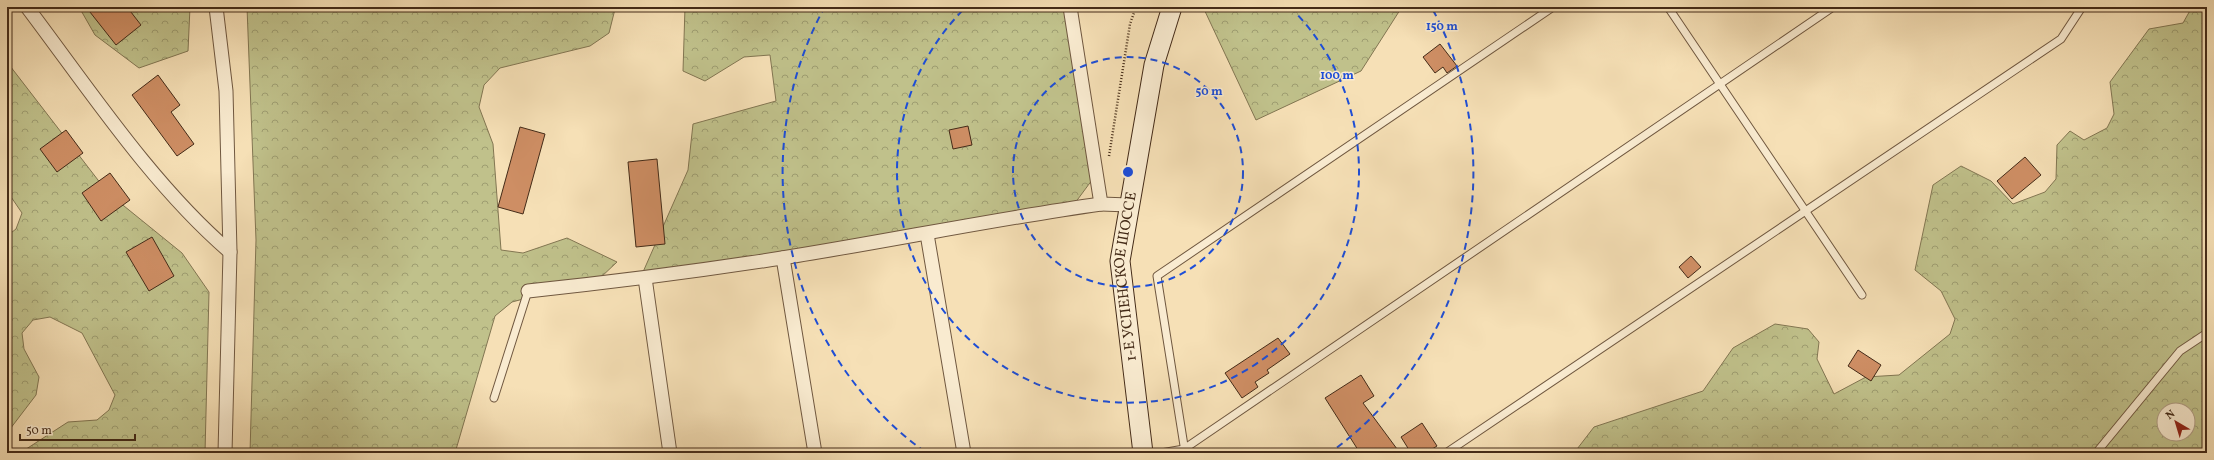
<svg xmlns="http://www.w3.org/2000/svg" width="2214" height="460" font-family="Vollkorn,serif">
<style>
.forest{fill:url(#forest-crowns);stroke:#827652;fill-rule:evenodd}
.building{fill:#ce8e64;stroke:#442b18}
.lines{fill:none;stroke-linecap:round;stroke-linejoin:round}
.lane-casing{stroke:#705840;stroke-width:9}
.street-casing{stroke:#705840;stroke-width:15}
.secondary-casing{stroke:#442b18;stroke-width:21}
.path{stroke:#442b18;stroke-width:2.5;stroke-dasharray:1 2;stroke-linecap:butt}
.lane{stroke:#f9ebd0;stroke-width:7}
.street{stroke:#f9ebd0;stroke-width:13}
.secondary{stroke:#f9ebd0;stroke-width:19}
.ring{fill:none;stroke:#1d4ed8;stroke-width:2;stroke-dasharray:7 5}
.labels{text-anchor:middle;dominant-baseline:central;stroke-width:3;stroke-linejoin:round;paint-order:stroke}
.street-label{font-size:15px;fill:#442b18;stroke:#f9ebd0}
.centre{fill:#1d4ed8;stroke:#f9ebd0;stroke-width:2}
.ring-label{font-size:12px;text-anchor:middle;font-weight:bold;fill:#1d4ed8;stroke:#f9ebd0;stroke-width:3;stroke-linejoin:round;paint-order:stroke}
</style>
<defs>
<pattern id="forest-crowns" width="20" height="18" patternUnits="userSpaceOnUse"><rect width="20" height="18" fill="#c0c18b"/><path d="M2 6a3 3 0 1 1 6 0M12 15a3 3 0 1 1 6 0" fill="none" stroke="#9e9d71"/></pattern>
</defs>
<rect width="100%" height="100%" fill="#f6e0b6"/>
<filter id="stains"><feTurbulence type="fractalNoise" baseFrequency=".005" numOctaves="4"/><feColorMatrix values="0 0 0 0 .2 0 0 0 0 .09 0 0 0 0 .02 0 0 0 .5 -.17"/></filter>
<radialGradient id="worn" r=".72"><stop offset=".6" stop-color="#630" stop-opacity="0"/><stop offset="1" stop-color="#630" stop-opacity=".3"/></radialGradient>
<g class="forest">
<polygon points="79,7 190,7 188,51 139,68 95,35"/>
<polygon points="247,7 513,7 515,9 613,7 615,9 609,33 590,46 500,68 484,85 479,107 493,144 501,250 523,253 567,238 617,262 599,279 512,302 495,316 455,453 250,453 256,240"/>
<polygon points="685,7 1064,7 1095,176 1075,203 668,275 643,272 688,170 693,124 776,101 770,55 744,57 705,81 683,71"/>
<polygon points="1203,7 1406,7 1400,10 1361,71 1256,120"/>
<path d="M2192 7H2207V453H1574L1594 427 1703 391 1733 348 1775 324 1808 329 1819 342 1817 359 1834 394 1866 377 1899 375 1950 334 1955 319 1941 291 1915 270 1933 185 1961 166 1991 181 2013 204 2045 192 2056 179 2057 145 2070 131 2084 140 2107 128 2114 114 2110 82 2149 29 2183 23ZM2164 410H2188V434H2164Z"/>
<polygon points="7,62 108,193 182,253 209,292 205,453 20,453 68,422 97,420 109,410 115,395 82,333 50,317 33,320 22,333 24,349 39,377 36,395 7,433 7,236 16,229 22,213 7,191"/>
</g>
<g class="building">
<polygon points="86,7 127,7 141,25 116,45"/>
<polygon points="1440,44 1457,66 1447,73 1443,67 1435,73 1423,57"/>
<polygon points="158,75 180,105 171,112 194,144 177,156 132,95"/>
<polygon points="968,126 972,145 953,149 949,130"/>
<polygon points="520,127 545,134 523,214 498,207"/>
<polygon points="66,130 83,153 57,172 40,149"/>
<polygon points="2025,157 2041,175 2012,199 1997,181"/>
<polygon points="657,159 665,244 636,247 628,162"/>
<polygon points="110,173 130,200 101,221 82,193"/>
<polygon points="152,237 174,276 149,291 126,252"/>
<polygon points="1691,256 1701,267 1688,278 1679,267"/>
<polygon points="1278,338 1290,354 1267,370 1269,373 1255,382 1258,387 1242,398 1225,373"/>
<polygon points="1858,350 1881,365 1871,381 1848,366"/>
<polygon points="1361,375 1374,396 1363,403 1400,453 1360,453 1325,398"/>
<polygon points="1422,423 1437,446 1426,453 1411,453 1401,437"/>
</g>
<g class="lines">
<defs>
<g id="lane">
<polyline points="1668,7 1862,295"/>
<polyline points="494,398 528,291"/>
<polyline points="1185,452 1157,276 1553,7"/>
<polyline points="1161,453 1184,449 1833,7"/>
<polyline points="1446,453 2061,39 2082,7"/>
<polyline points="2096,453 2180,351 2207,333"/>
</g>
<g id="street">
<path d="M27 7C89 89 152 185 230 252"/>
<polyline points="216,7 226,91 230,252 225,453"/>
<polyline points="1070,7 1101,204 1129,205"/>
<polyline points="927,234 964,453"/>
<polyline points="783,258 815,453"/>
<polyline points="645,278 670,453"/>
<path d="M528 291C613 282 698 271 782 258 889 241 994 219 1101 204"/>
</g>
<g id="secondary">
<path id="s1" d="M1143 453 1120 261 1154 65 1172 7"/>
</g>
</defs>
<use href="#lane" class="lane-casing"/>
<use href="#street" class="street-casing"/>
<use href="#secondary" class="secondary-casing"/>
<polyline class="path" points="1109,156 1130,24 1136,7"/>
<use href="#lane" class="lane"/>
<use href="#street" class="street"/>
<use href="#secondary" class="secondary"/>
</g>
<g class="ring">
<circle cx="1128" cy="172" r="115"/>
<path d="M1290 7A231 231 0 1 1 966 7"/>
<path d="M925 452A346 346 0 0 1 823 10M1433 10A346 346 0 0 1 1331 452"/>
</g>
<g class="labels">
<g class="street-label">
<text stroke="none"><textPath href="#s1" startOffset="178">1-Е УСПЕНСКОЕ ШОССЕ</textPath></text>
</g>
</g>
<circle cx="1128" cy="172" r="6" class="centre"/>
<g class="ring-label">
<text x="1442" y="30">150 m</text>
<text x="1337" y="79">100 m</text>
<text x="1209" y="95">50 m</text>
</g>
<rect width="2214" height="460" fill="none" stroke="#f6e0b6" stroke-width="24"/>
<rect x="8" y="8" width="2198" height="444" fill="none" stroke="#442b18" stroke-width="2"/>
<rect x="12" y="12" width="2190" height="436" fill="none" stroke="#442b18"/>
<g transform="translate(2176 422) rotate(322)"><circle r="19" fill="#f9ebd0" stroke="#b19e86"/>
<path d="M0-3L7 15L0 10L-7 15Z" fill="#8f2418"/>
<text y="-6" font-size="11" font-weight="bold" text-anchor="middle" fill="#442b18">N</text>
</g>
<path d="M20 434v6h115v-6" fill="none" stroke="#442b18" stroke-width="2"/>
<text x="26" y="434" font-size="12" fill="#442b18" stroke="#f9ebd0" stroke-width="3" paint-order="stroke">50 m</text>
<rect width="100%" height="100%" filter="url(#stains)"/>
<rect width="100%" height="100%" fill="url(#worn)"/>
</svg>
